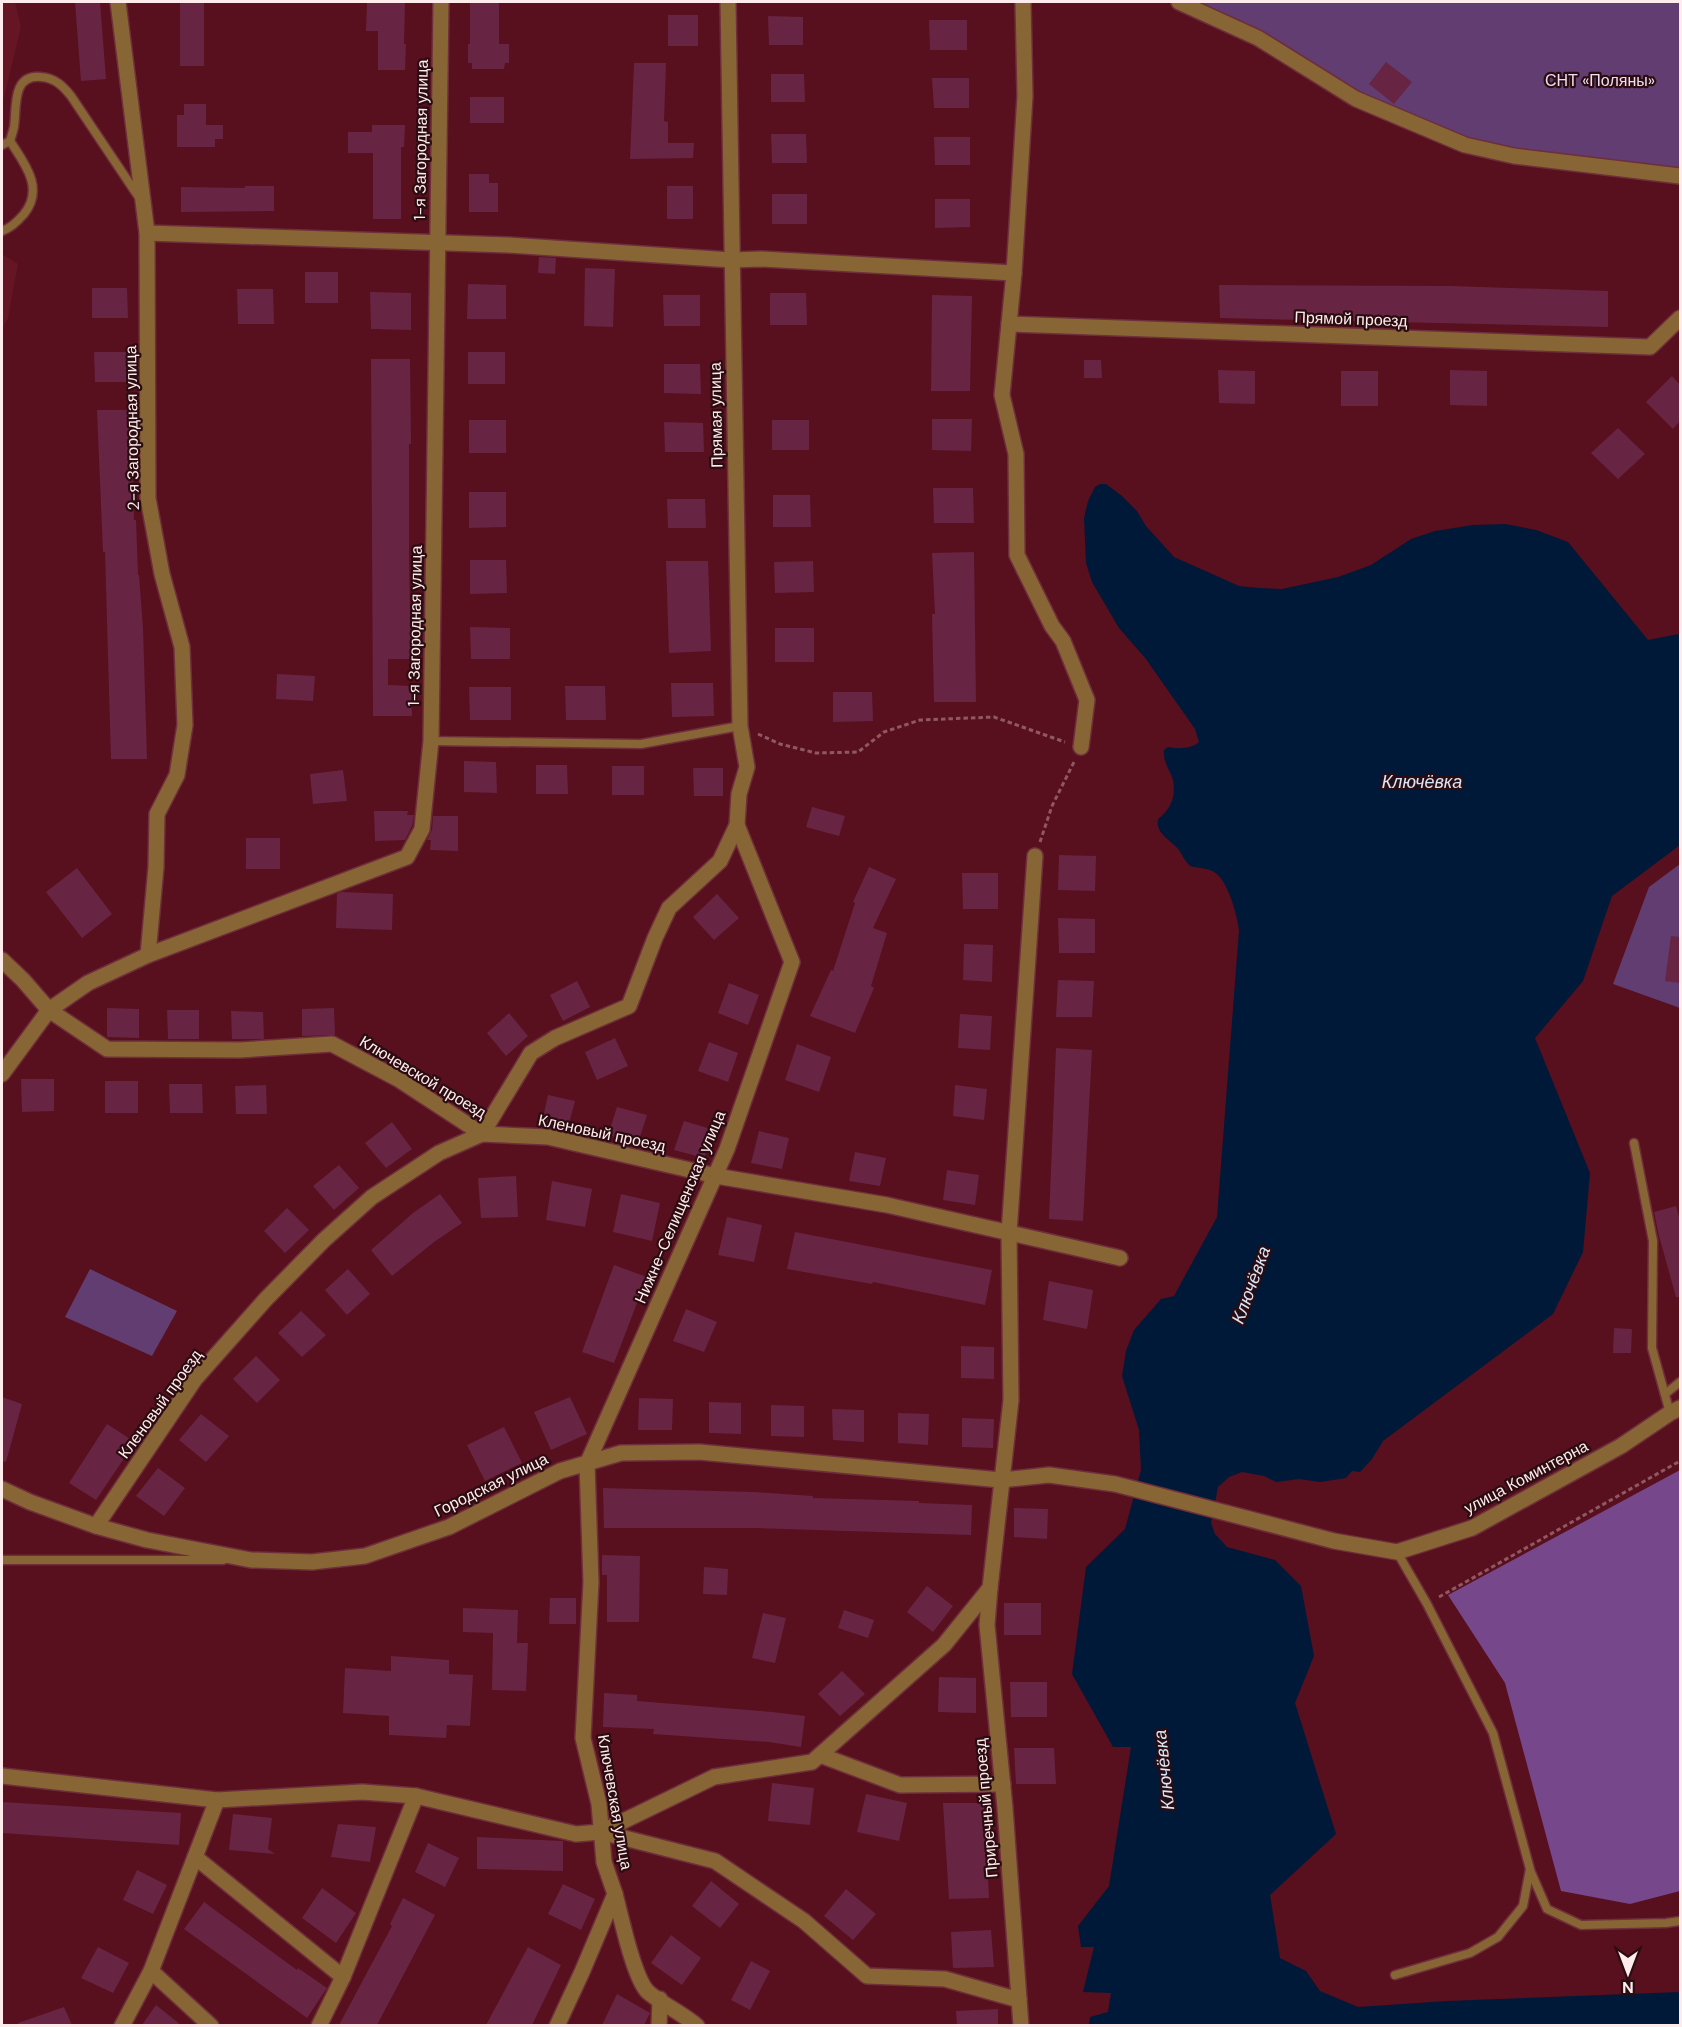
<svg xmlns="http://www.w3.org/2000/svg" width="1682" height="2027" font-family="'DM Sans',sans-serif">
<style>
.built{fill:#661525}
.green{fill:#613d71}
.forest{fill:#76478b}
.water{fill:#001939}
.building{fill:#682443}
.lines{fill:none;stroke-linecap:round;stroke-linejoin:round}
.service-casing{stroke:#6f2e3b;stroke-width:11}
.minor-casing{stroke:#6f2e3b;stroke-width:18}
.tertiary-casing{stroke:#6f2e3b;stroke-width:18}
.path{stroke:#8f5863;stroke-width:3;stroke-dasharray:4.5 3;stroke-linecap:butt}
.service{stroke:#876534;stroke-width:8}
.minor{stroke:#876534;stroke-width:15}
.tertiary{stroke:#876534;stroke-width:15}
.labels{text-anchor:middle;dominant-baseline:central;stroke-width:4.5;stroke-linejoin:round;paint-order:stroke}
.park-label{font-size:16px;fill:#ebdff2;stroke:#2b0c10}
.street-label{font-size:16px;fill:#feebec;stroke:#2b0c10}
.water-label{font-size:18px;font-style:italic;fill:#d7e6f8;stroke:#2b0c10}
</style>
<rect width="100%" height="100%" fill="#580f1e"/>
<g class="built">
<polygon points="2,2 15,2 21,27 2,106"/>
<polygon points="2,254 18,264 8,318 2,329"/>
</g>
<g class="green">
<polygon points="1197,2 1680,2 1680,168 1514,150 1457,135 1359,94 1267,36"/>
<polygon points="1680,864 1680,1008 1613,984 1649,887"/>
<polygon points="90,1269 177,1311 152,1356 65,1317"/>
</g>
<polygon class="forest" points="1680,1470 1680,1891 1630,1904 1561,1891 1505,1683 1448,1595"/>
<path class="water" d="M1100 484H1106L1122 496 1137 511 1146 526 1174 557 1239 586 1259 588 1282 589 1338 577 1371 565 1411 539 1435 531 1473 525 1505 524 1536 530 1568 542 1648 640 1679 634 1680 612V845L1612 896 1583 981 1535 1038 1590 1173 1583 1252 1553 1314 1383 1441 1372 1459 1360 1472 1352 1471 1346 1478 1320 1482 1299 1479 1276 1482 1264 1476 1242 1472 1229 1477 1218 1487 1211 1523 1215 1534 1227 1547 1275 1560 1301 1586 1314 1656 1295 1703 1336 1834 1270 1895 1280 1958 1306 1971 1320 1991 1358 2007 1447 2001 1680 1992V2025H1089L1090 2017 1108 2012 1111 1993 1083 1992 1094 1947H1081L1078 1926 1109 1886 1131 1747H1113L1072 1674 1086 1567 1125 1529 1141 1470 1139 1430 1122 1376 1126 1351 1134 1330 1161 1299 1174 1296 1217 1217 1239 930C1237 915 1228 880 1214 872 1208 868 1197 868 1190 866 1185 861 1183 856 1179 850 1171 840 1155 834 1158 819 1172 809 1177 793 1172 777 1168 767 1163 761 1164 750L1168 747C1177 749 1192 749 1199 742L1195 729 1146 659 1119 628 1092 582 1086 563 1084 518 1088 501 1095 487Z"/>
<g class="building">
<polygon points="75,2 100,2 106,79 81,81"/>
<rect x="180" y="2" width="24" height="64"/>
<polygon points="367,2 405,2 404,44 406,44 405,70 378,70 378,31 366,31"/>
<polygon points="470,2 499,2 499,44 509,44 509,63 505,63 504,69 472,69 472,63 468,63 468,44 470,44"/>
<rect x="668" y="15" width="30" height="31"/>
<polygon points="768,16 803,17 803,45 769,45"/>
<polygon points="929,20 967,20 967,50 930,50"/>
<polygon points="1386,62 1412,82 1394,104 1369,84"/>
<polygon points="634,63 666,63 664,121 668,122 668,143 694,143 693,158 630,159"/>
<polygon points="771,74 804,74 805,102 771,102"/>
<polygon points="932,78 969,78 969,108 934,108"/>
<rect x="470" y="97" width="34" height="26"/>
<polygon points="184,104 206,104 206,125 223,125 223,139 215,139 215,147 177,147 177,115 184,115"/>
<polygon points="372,125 405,125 404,147 401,147 401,219 373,219 373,153 348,153 348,132 372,132"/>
<polygon points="771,134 806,134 807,163 772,163"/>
<polygon points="934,137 970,137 970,165 935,165"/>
<polygon points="469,174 489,174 489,183 498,183 498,212 469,212"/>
<polygon points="245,186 274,186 274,211 181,212 181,187 245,188"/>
<rect x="667" y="186" width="26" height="33"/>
<rect x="772" y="194" width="35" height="30"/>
<polygon points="935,199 970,199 970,227 935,228"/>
<polygon points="539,257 556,258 555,274 538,273"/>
<polygon points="585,268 615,269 613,327 584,326"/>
<rect x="305" y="272" width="33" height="31"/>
<polygon points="468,284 506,285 506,319 467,319"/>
<polygon points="1219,285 1451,286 1608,291 1608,327 1220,318"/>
<polygon points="92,288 127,288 128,318 92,318"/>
<polygon points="237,289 273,289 274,324 238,324"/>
<polygon points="370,292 411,293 411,330 371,329"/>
<polygon points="770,293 806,293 807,325 770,325"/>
<polygon points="663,295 700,295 700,326 664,326"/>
<polygon points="932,295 972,296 970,391 931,391"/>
<polygon points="94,352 128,352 129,382 95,382"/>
<rect x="468" y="352" width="37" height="32"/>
<polygon points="371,359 410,359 411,444 409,444 409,560 411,659 388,659 388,685 411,686 412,716 373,716"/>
<polygon points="1084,360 1101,360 1102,378 1084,378"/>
<polygon points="664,364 700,364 701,394 664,393"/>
<polygon points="1218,370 1255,371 1255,404 1219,403"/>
<polygon points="1450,370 1487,371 1487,406 1450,405"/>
<rect x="1341" y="371" width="37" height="35"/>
<polygon points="1672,376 1680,385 1680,421 1673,429 1646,402"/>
<polygon points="97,410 130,410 134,520 136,520 138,575 139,575 143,628 147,759 111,759 105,552 103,552"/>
<polygon points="932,419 972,419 971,451 932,450"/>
<rect x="469" y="420" width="37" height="33"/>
<rect x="772" y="420" width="37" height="30"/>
<polygon points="664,422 703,423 704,452 665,452"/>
<polygon points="1618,428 1645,454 1618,479 1591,453"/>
<polygon points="933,488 973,488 974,523 934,523"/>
<polygon points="469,492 506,492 506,527 469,528"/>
<polygon points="773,495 810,495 811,527 773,527"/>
<polygon points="667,499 705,499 706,528 668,528"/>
<polygon points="974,552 976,702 934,702 932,614 935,614 932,553"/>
<polygon points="470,560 506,560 507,593 470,594"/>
<polygon points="666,561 708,561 711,651 669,653"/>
<polygon points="813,561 814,592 775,593 774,562"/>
<polygon points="470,627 510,628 510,659 471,659"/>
<rect x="775" y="628" width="39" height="34"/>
<polygon points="277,674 315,676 313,701 276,699"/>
<polygon points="671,683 713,683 714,716 672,717"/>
<polygon points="565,686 605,686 606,720 566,720"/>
<polygon points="469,687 511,687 511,720 470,720"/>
<polygon points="833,692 872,692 873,721 833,722"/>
<polygon points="464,761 496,762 497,793 464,792"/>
<polygon points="536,765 567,765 568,794 536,794"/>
<rect x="612" y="766" width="32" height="29"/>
<polygon points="693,768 723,768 723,796 694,796"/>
<polygon points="343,770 347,801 313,804 310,774"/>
<polygon points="812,807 845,816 839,836 806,827"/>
<polygon points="374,811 408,811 407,815 414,815 412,826 405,840 375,841"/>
<polygon points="433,816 458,816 458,851 430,850 431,840 427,840 432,830"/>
<rect x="246" y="838" width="34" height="31"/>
<polygon points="1059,855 1096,856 1095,891 1058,890"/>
<polygon points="869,867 896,879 873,928 887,933 871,986 874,988 855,1033 810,1016 831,970 833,971 855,903 853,902"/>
<polygon points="77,868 112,914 82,938 46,892"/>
<polygon points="962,873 998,873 998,909 963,909"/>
<polygon points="341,892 393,894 392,930 336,928 337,894"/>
<polygon points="717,894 739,918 714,940 693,917"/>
<polygon points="1058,918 1095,919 1095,953 1059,953"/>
<polygon points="1671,936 1680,937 1680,983 1665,981"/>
<polygon points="964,944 993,945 992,982 963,980"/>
<polygon points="1058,980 1094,981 1092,1017 1056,1017"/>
<polygon points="577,981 590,1007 563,1021 550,995"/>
<polygon points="729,983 759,995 748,1025 718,1013"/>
<polygon points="107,1008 139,1009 139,1038 107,1037"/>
<polygon points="334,1008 335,1035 302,1036 302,1009"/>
<polygon points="167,1010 199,1010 199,1039 168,1039"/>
<polygon points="231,1011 263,1012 264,1039 232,1039"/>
<polygon points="509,1013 528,1036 506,1056 487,1033"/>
<polygon points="960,1014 992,1016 990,1050 958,1048"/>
<polygon points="615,1038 628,1066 597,1080 585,1052"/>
<polygon points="709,1042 738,1053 728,1082 698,1071"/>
<polygon points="797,1044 831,1057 819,1092 785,1080"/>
<polygon points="1056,1048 1092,1050 1083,1221 1049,1219"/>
<polygon points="21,1079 54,1079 54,1111 22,1112"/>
<rect x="105" y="1081" width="33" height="32"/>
<polygon points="169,1084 202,1084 203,1113 170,1113"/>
<polygon points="266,1085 267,1114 236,1114 235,1086"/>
<polygon points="955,1085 987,1089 984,1120 953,1116"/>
<polygon points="548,1095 575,1101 568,1127 542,1122"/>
<polygon points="617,1107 647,1115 638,1143 608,1135"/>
<polygon points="684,1121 714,1130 704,1158 674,1150"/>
<polygon points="392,1122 412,1149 386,1168 365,1143"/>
<polygon points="759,1131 789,1138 782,1169 751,1163"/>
<polygon points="855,1152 886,1158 880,1186 849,1181"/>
<polygon points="339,1165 359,1188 334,1210 313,1186"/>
<polygon points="947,1170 979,1175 975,1205 943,1200"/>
<polygon points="516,1176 518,1217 481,1218 478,1178"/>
<polygon points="552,1181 592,1189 585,1227 546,1220"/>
<polygon points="440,1194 462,1223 434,1242 392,1276 371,1250 413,1213"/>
<polygon points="621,1194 660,1203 652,1241 613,1232"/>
<polygon points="1676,1206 1680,1221 1680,1297 1676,1297 1659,1236 1654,1212"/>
<polygon points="287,1208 309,1230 285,1253 264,1231"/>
<polygon points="727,1217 762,1225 754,1262 718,1255"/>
<polygon points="795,1232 992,1270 985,1305 873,1282 872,1284 787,1269"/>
<polygon points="614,1265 647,1277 614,1363 582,1352"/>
<polygon points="348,1269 370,1294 347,1315 325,1290"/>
<polygon points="1049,1281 1093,1290 1087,1329 1043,1320"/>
<polygon points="686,1309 717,1322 704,1352 673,1341"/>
<polygon points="301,1311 326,1335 302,1357 278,1333"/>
<polygon points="1614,1328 1632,1329 1631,1353 1613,1353"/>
<polygon points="961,1346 994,1347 994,1379 961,1378"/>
<polygon points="256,1356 280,1380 257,1403 233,1379"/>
<polygon points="2,1397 22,1404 6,1462 2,1461"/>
<polygon points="570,1397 587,1434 551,1450 534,1412"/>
<polygon points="639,1398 673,1399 672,1430 638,1430"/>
<polygon points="709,1402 741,1403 741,1434 709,1433"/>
<polygon points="771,1405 804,1406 804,1437 771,1436"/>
<polygon points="832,1409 864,1410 864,1442 833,1440"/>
<polygon points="898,1413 929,1414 928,1445 898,1443"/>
<polygon points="201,1414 229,1436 206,1462 179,1440"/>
<polygon points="962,1418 994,1419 993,1448 962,1447"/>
<polygon points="107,1424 135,1442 96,1500 69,1483"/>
<polygon points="504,1427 522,1463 485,1481 467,1445"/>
<polygon points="158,1468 185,1488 164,1516 136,1496"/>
<polygon points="603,1488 754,1492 813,1496 813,1498 919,1501 919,1503 972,1505 971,1535 753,1528 604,1528"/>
<polygon points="1014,1508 1048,1509 1047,1539 1014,1537"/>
<polygon points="602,1555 640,1556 639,1622 607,1622 607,1575 602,1575"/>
<polygon points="704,1567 728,1569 727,1595 703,1594"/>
<polygon points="927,1586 953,1606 933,1632 907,1612"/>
<polygon points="550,1598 576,1598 576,1624 549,1624"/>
<rect x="1004" y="1603" width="37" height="32"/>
<polygon points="463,1608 518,1610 517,1643 528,1643 526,1691 492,1690 493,1633 463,1632"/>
<polygon points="844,1610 874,1620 868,1638 838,1628"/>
<polygon points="763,1613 786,1618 775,1663 752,1658"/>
<polygon points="391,1656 449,1660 449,1674 473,1675 470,1726 447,1725 446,1738 389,1735 389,1716 343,1713 345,1668 391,1671"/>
<polygon points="842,1671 865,1694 840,1716 818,1694"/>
<polygon points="939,1677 976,1678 976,1713 938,1712"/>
<polygon points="1010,1682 1047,1682 1047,1717 1011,1717"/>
<polygon points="604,1693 637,1695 637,1701 772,1712 805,1716 801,1747 769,1742 653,1734 654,1729 603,1727"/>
<polygon points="1014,1748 1054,1748 1056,1784 1016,1784"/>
<polygon points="772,1783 814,1788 810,1825 768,1821"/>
<polygon points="866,1794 907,1803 899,1841 857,1832"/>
<polygon points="2,1802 181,1813 179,1845 2,1833"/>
<polygon points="943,1803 984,1803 989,1898 949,1899"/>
<polygon points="233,1814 272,1818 268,1849 275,1854 229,1850"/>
<polygon points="338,1824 376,1827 370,1862 331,1857"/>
<polygon points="477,1837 563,1841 563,1871 477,1869"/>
<polygon points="428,1843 459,1858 445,1887 415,1872"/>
<polygon points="137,1870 167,1885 153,1914 123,1900"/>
<polygon points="711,1881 739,1904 720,1928 692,1906"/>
<polygon points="563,1884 595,1899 581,1930 548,1914"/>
<polygon points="322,1888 356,1913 336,1943 302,1918"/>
<polygon points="846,1889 876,1914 853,1940 824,1916"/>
<polygon points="403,1898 435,1915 377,2025 339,2025 392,1926 390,1924"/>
<polygon points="204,1902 297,1970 298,1968 327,1988 307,2018 184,1929"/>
<polygon points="991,1930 994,1967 953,1968 951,1932"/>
<polygon points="671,1935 701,1958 682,1985 651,1963"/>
<polygon points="98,1947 129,1963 113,1993 81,1978"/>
<polygon points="528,1947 561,1965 532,2025 486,2025"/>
<polygon points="751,1961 770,1971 750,2010 731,2000"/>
<polygon points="617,1994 650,2013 644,2025 602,2025"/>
<polygon points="156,2005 181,2025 142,2025"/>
<polygon points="64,2007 72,2025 18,2025 18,2023"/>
<polygon points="998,2009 998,2025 957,2025 956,2011"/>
</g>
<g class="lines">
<defs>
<g id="service">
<path d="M2 145 10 141C11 137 13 132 14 127 17 109 11 74 41 77 55 78 63 86 71 96L140 199"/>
<path d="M2 231C11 228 18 221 24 214 45 188 24 163 10 141"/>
<polyline points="431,741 641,744 740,726"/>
<polyline points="1634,1143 1653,1241 1652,1348 1670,1413"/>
<polyline points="1665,1394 1680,1382"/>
<polyline points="2,1560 223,1560"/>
<polyline points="1530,1870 1547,1909 1581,1925 1666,1923 1680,1921"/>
<polyline points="1395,1975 1470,1953 1498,1937 1523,1906 1530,1869 1493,1733 1427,1604 1397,1552"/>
</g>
<g id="minor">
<polyline points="118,2 147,233 148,498 162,574 182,647 185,725 177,775 157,814 156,867 148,955"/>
<polyline points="1023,2 1025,96 1014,273 1002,395 1016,454 1017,555 1052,626 1063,641 1087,700 1081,747"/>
<polyline points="1179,2 1258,38 1356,99 1465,145 1514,156 1680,176"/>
<polyline points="147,233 508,245 731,260 761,259 1014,273"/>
<polyline points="1009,324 1650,347 1680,318"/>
<polyline points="2,960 23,980 49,1010 88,983 148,955 407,857 422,829 431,741 441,2"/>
<polyline points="2,1074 49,1010 107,1049 240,1050 332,1044 398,1079 482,1134"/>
<polyline points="482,1134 531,1053 555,1038 629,1006 655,938 669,908 720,861 737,825 739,794 747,767 740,726 728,2"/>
<polyline points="96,1526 195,1379 266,1299 324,1240 372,1197 439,1153 482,1134 548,1137 716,1176 887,1205 1120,1258"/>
<polyline points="990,1588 987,1625 1005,1808 1021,2026"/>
<polyline points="820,1755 900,1785 1003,1784"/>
<polyline points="2,1776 217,1800 362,1792 416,1796 576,1834 601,1832 714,1777 812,1762 944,1645 990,1588 1011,1400 1009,1233 1035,856"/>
<polyline points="601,1832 715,1861 804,1921 867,1976 945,1979 1019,2000"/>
<polyline points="195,1857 343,1977 319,2026"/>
<path d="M615 1894C621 1916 633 1975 647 1991 658 2002 684 2014 697 2026"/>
<polyline points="151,1971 211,2026"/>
<polyline points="343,1977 416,1796"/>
<polyline points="122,2026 151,1971 217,1800"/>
<polyline points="557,2026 582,1972 615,1894 604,1862 599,1804 583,1738 591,1582 587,1464 727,1149 792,962 737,825"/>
<polyline points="659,2026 660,1999"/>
</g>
<polyline id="tertiary" points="2,1489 30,1502 96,1526 147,1540 251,1560 312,1562 365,1556 449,1527 560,1471 621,1453 699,1452 1001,1480 1049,1475 1115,1484 1334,1541 1397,1552 1472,1528 1621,1446 1670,1413 1680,1408"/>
</defs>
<use href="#service" class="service-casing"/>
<use href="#minor" class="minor-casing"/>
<use href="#tertiary" class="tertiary-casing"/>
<g class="path">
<polyline points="758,734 780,744 816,753 858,752 884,732 920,720 994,717 1065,742"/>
<polyline points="1040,842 1052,806 1074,762"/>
<polyline points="1439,1597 1680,1461"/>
</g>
<use href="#service" class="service"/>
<use href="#minor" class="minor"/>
<use href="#tertiary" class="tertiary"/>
</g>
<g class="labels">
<g class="park-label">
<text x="1600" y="80">СНТ «Поляны»</text>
</g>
<g class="street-label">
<text transform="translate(421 140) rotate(-89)">1-я Загородная улица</text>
<text transform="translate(1351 319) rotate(2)">Прямой проезд</text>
<text transform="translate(716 415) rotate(-91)">Прямая улица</text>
<text transform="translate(132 428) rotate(-91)">2-я Загородная улица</text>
<text transform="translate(415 626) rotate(-89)">1-я Загородная улица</text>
<text transform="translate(423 1077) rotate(31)">Ключевской проезд</text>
<text transform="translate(602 1133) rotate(12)">Кленовый проезд</text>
<text transform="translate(680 1207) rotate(-67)">Нижне-Селищенская улица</text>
<text transform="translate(160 1404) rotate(-54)">Кленовый проезд</text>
<text transform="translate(1526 1477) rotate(-28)">улица Коминтерна</text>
<text transform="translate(491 1485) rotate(-26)">Городская улица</text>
<text transform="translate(615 1802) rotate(80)">Ключевская улица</text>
<text transform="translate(986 1808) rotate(-95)">Приречный проезд</text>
</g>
<g class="water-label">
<text x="1422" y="782">Ключёвка</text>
<text transform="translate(1251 1285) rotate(-70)">Ключёвка</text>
<text transform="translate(1164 1770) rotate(-96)">Ключёвка</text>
</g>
</g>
<rect width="1682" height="2027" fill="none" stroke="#feebec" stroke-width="6"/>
<g transform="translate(1628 1973) rotate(180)" stroke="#2b0c10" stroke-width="4.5" paint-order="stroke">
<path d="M0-4.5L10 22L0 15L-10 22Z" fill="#feebec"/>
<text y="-9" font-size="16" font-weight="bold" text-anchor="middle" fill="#feebec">N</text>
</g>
</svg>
